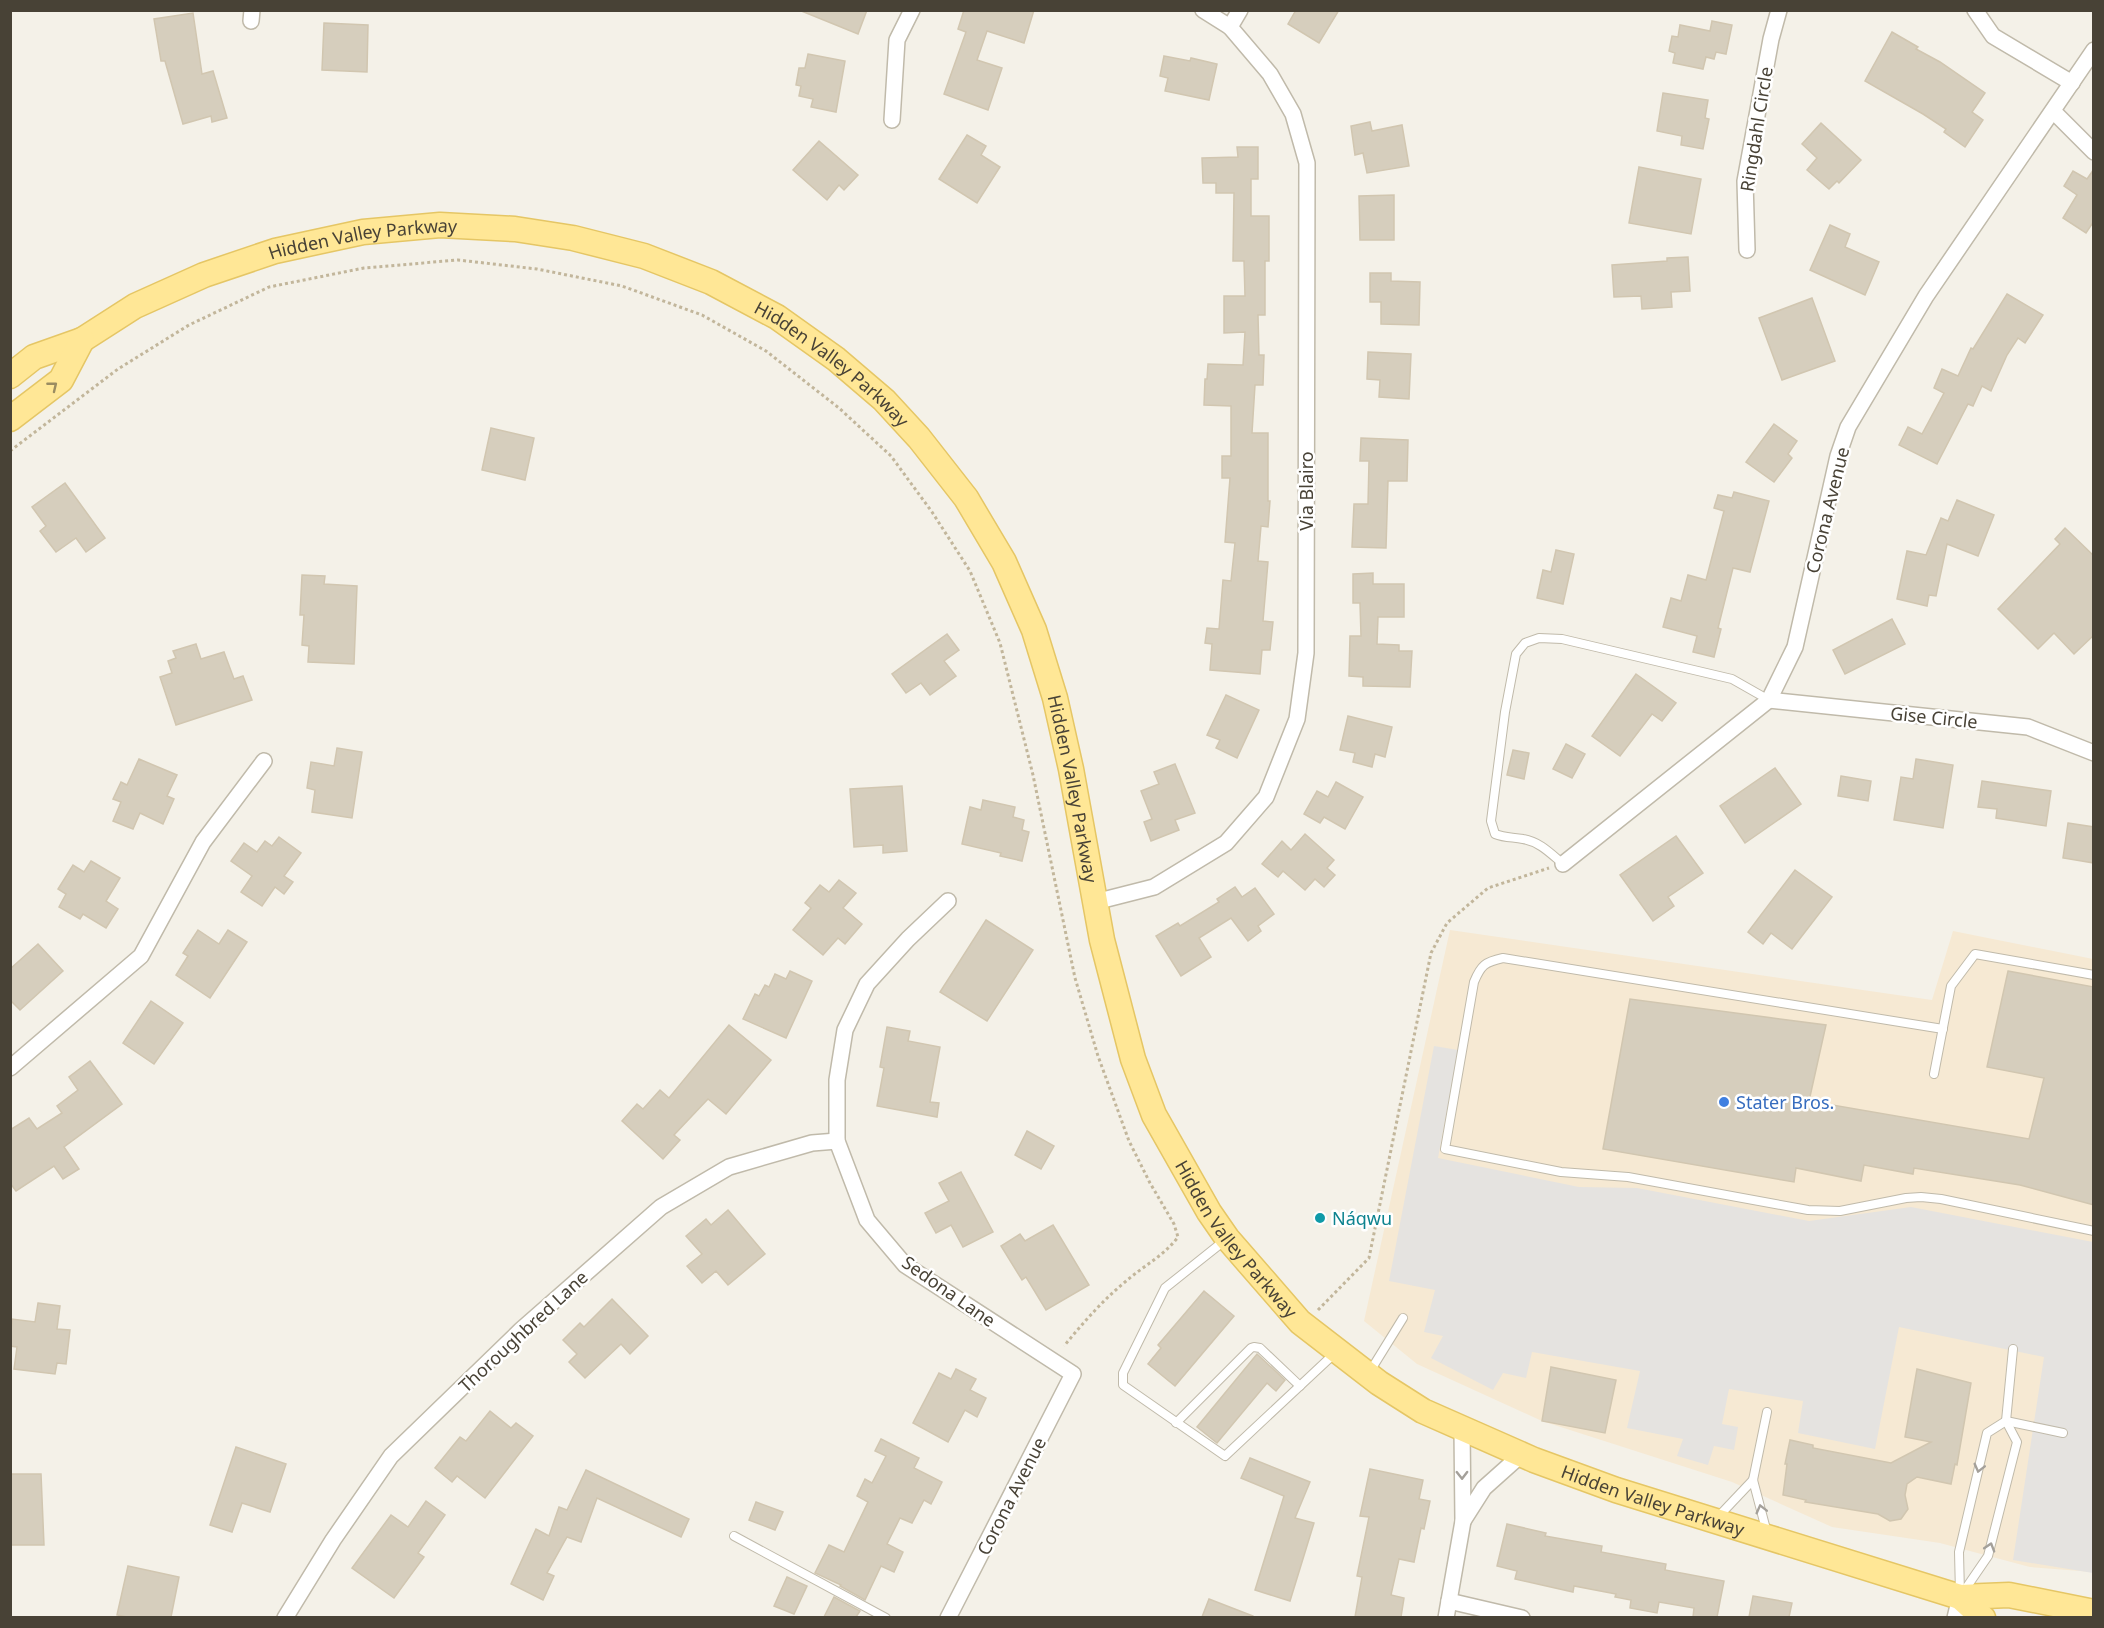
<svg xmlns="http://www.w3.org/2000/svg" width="2104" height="1628" font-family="'Noto Sans',sans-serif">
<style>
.commercial{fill:#f6e9d3}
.parking{fill:#e5e3e0}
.building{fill:#d6cebd;stroke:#d1c6b0;stroke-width:1.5}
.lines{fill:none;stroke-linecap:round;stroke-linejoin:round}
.service-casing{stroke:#c0baaa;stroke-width:10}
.minor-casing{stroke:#c0baaa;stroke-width:18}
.primary-casing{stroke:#e5c665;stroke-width:27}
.path{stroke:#c2b69b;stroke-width:3;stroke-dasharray:3 3;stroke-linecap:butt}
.service{stroke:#fff;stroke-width:8}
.minor{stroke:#fff;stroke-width:15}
.primary{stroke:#ffe796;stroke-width:24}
.oneway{stroke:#9a8c61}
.oneway2{stroke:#a4a09a}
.shop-dot{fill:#3f7fe0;stroke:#fff;stroke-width:2}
.culture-dot{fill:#0f9aa8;stroke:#fff;stroke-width:2}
.labels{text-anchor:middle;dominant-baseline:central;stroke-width:5;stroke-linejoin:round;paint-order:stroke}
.street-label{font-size:18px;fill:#484236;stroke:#fff}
.shop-label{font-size:18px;fill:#366cbe;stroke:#fff;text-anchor:start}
.culture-label{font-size:18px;fill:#0d838f;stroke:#fff;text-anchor:start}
</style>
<rect width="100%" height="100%" fill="#f4f1e8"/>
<polygon class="commercial" points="1450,930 1932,1000 1953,931 2093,959 2093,1572 2030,1567 1940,1543 1832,1527 1732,1482 1542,1421 1417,1364 1364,1321"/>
<polygon class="parking" points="1434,1046 1458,1050 1438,1158 1579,1187 1637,1188 1809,1221 1911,1207 2093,1242 2093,1573 2013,1560 2044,1357 1899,1327 1875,1449 1798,1433 1803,1401 1729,1389 1722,1424 1738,1427 1734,1450 1714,1446 1708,1465 1677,1456 1683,1439 1627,1428 1640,1371 1532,1352 1526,1378 1503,1373 1493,1390 1431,1358 1443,1336 1424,1332 1435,1290 1389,1281"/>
<g class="building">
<polygon points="799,10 867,10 858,34"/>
<polygon points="964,10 1034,10 1024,43 987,31 977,60 1002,68 988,110 944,94 966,32 958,29"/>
<polygon points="1296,10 1339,10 1319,43 1288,24"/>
<polygon points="193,13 202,74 213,71 227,118 212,122 211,116 183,124 165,61 161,61 154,19"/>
<polygon points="1712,21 1732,25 1726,54 1716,52 1714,59 1706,57 1703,69 1673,63 1675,53 1669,51 1672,36 1678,37 1680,25 1710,31"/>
<polygon points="324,23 368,25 367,72 322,70"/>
<polygon points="1892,32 1918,47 1916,49 1940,62 1985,93 1972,112 1983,120 1965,147 1944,132 1946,129 1923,114 1865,81"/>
<polygon points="808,54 845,61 836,112 811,107 813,99 799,96 801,86 796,85 799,68 805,68"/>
<polygon points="1164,56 1190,61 1191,58 1217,64 1209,100 1165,91 1168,78 1160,76"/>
<polygon points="1663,93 1708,100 1705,118 1709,119 1703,149 1681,145 1682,136 1657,131"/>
<polygon points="1370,122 1372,131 1402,125 1409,166 1367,173 1363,153 1355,155 1351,126"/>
<polygon points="1821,123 1861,160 1839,183 1837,181 1829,189 1807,170 1817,158 1802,144"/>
<polygon points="967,135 986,146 981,155 1000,167 977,203 939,179"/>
<polygon points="819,141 858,175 844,190 839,185 827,200 793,170"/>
<polygon points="1237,147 1258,147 1258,179 1251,179 1251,216 1269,216 1269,261 1265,261 1265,315 1258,315 1259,355 1264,355 1263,385 1255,385 1252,433 1268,433 1268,501 1270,501 1268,527 1261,526 1258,561 1268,562 1263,621 1273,622 1270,650 1262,650 1260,674 1210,670 1212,644 1205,643 1207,628 1219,629 1223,580 1231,581 1235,543 1225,542 1230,478 1222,478 1222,456 1231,456 1231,406 1204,405 1205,379 1207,379 1208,364 1243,365 1245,332 1224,333 1224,296 1245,296 1244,261 1233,261 1234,193 1216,193 1216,183 1203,183 1202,158 1238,157"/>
<polygon points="1639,167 1701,179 1691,234 1629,223"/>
<polygon points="2094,169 2094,221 2086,233 2063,218 2077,195 2064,186 2073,171 2087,179"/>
<polygon points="1394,195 1394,240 1360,240 1359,196"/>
<polygon points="1830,225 1850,234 1845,247 1879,262 1865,295 1810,270"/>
<polygon points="1688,257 1690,291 1671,292 1672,307 1642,309 1641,296 1614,297 1612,265 1667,261 1667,258"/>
<polygon points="1370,273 1391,273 1391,281 1420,282 1419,325 1381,324 1381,302 1370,302"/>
<polygon points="2007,294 2043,315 2025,343 2018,338 2007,355 1991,391 1982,386 1973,406 1968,404 1937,464 1899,445 1908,427 1922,434 1944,393 1934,388 1942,369 1958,376 1971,348 1973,349"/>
<polygon points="1812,298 1835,361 1782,380 1759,318"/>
<polygon points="1368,352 1411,354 1409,399 1379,397 1380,380 1367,379"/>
<polygon points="1774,424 1797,441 1788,454 1792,458 1774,482 1746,462"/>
<polygon points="491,428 534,438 525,480 482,470"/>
<polygon points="1361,438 1408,440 1407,481 1388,481 1386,548 1352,547 1354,504 1368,504 1369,461 1360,461"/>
<polygon points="65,483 105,538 86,552 76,538 56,552 40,531 46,526 32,507"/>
<polygon points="1734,492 1769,501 1750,572 1733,568 1718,628 1721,629 1714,657 1693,652 1697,636 1663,627 1671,598 1681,601 1688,575 1706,580 1724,511 1714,508 1718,495 1732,498"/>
<polygon points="1957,500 1994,515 1978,556 1947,544 1936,596 1929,595 1927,606 1897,599 1907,551 1926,555 1941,518 1948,521"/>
<polygon points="2065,528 2094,556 2094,635 2074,654 2054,633 2038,649 1998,609 2060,544 2055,539"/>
<polygon points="1556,550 1574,554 1563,604 1537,598 1543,570 1551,572"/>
<polygon points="1373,573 1373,584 1404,584 1404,617 1378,617 1377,644 1399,645 1399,651 1412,651 1410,687 1363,686 1363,677 1349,676 1350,636 1361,636 1360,603 1353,603 1353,574"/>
<polygon points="302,575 325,576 324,584 357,586 354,664 308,662 309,646 302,645 304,615 300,615"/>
<polygon points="1892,619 1905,644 1845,674 1833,650"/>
<polygon points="947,634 959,650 944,661 956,676 930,695 921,683 906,693 892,674"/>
<polygon points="196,644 201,659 224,652 234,679 243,676 252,700 176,725 160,677 172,673 168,661 176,658 173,651"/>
<polygon points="1636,674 1676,703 1662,721 1652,714 1620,756 1592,736"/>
<polygon points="1226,695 1259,710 1237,758 1216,748 1220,740 1207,735"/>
<polygon points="1348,716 1392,727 1385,757 1375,754 1372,767 1353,762 1355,753 1340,750"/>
<polygon points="1566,744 1585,754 1572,778 1553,769"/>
<polygon points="337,748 362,752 352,818 312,812 315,790 307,788 311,762 334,766"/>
<polygon points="1513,750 1529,753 1524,779 1507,775"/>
<polygon points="139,759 177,775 167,796 174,799 163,824 140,813 133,829 113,821 121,802 113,799 121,782 127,785"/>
<polygon points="1916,759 1953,765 1943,828 1894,820 1901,777 1913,779"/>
<polygon points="1175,764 1195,813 1175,820 1179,830 1151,841 1144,822 1152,819 1141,791 1159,784 1154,772"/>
<polygon points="1775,768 1801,804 1745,843 1720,806"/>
<polygon points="1841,776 1871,781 1868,801 1838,796"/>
<polygon points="1982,781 2051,791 2046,826 1996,818 1997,809 1978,807"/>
<polygon points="1336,782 1363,797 1345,829 1324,817 1320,823 1304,814 1317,791 1328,797"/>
<polygon points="902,786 907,851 883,853 883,845 854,847 850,789"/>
<polygon points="983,800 1015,807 1013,817 1024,820 1022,830 1029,832 1022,861 1000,856 1001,853 962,844 970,807 981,810"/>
<polygon points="2068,823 2094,827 2094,863 2063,858"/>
<polygon points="1305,834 1334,860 1327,868 1335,875 1324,887 1315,879 1305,890 1283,871 1278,877 1262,864 1282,841 1291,850"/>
<polygon points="1676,836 1703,873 1668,897 1674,906 1653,921 1620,875"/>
<polygon points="279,837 301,853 284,876 293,882 284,894 275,887 262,906 241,892 252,876 231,861 244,843 257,852 265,841 272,846"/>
<polygon points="91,861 120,878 106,901 118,909 106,928 83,914 80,919 59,907 66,894 58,889 73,865 84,872"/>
<polygon points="1795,870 1832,897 1792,949 1771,933 1763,944 1748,932"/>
<polygon points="839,880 856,893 843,908 862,924 845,944 838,938 823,955 793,930 811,908 805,903 820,885 829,892"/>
<polygon points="1235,887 1242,897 1255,888 1274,914 1258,926 1261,931 1248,941 1231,918 1199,938 1211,957 1181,976 1156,936 1178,923 1180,926 1219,902 1217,899"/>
<polygon points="986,920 1033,950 987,1021 940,992"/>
<polygon points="198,930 219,944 228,930 247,942 210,998 176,975 188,956 183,953"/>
<polygon points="38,944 63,971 20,1010 10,1000 10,969"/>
<polygon points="790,971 812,981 786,1038 743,1019 755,994 759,996 765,985 769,987 775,974 786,979"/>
<polygon points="2008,971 2094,987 2094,1205 2020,1185 1914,1168 1913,1174 1864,1165 1861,1181 1796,1168 1794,1182 1603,1149 1630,999 1826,1025 1809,1101 2029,1139 2044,1078 1987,1067"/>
<polygon points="151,1001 183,1023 154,1064 123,1043"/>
<polygon points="729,1025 771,1060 726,1114 708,1099 674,1135 680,1140 663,1159 622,1121 637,1104 643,1109 660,1090 669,1098"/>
<polygon points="887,1027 910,1031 908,1041 940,1047 930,1102 939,1103 937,1117 877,1106 884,1068 880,1067"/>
<polygon points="90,1061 122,1104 64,1147 79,1169 63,1179 54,1166 16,1191 10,1183 10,1130 29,1118 37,1129 62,1113 57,1106 78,1090 69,1077"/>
<polygon points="1027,1131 1054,1146 1041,1169 1015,1155"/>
<polygon points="961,1172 993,1232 963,1247 951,1225 936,1233 925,1213 949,1201 939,1183"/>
<polygon points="728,1210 765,1254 728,1285 716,1271 702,1283 687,1266 702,1254 686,1236 706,1219 711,1225"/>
<polygon points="1053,1225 1089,1285 1046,1310 1026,1277 1022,1280 1001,1246 1020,1234 1025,1241"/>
<polygon points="1204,1291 1234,1316 1175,1386 1148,1364 1161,1348 1158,1345"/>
<polygon points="612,1299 648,1336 630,1354 621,1344 585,1378 569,1362 577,1354 563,1340 580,1323 584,1327"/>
<polygon points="38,1303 60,1306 57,1329 70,1330 66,1364 57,1363 55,1374 14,1369 17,1347 10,1346 12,1319 35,1322"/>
<polygon points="1257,1354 1285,1380 1276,1391 1267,1383 1217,1443 1197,1427"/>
<polygon points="1551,1367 1616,1380 1605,1433 1542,1421"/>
<polygon points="956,1369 976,1379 970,1390 986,1398 977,1417 965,1410 948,1442 913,1423 939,1373 951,1379"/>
<polygon points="1917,1369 1971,1383 1957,1465 1955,1464 1951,1484 1917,1477 1907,1484 1905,1495 1908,1509 1901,1519 1890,1521 1878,1514 1805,1502 1806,1500 1783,1495 1787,1464 1785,1464 1790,1440 1813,1445 1813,1448 1891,1463 1931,1442 1905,1437"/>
<polygon points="490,1411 511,1428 516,1423 533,1436 485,1498 457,1476 452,1482 435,1468 460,1437 466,1441"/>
<polygon points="881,1439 919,1458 914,1468 942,1482 931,1504 924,1500 912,1523 900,1518 887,1544 903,1552 894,1572 881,1566 865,1600 840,1586 841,1585 815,1573 829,1545 844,1552 868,1502 857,1496 865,1479 872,1483 886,1456 875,1451"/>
<polygon points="236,1447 286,1464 270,1512 242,1503 232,1532 210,1525"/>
<polygon points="1250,1458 1310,1482 1295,1518 1314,1523 1290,1601 1255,1590 1284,1496 1241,1478"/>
<polygon points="1370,1469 1423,1480 1419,1499 1430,1501 1424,1529 1421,1528 1414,1562 1399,1559 1391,1595 1404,1598 1401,1617 1355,1617 1362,1577 1357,1576 1369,1517 1360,1516"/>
<polygon points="586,1470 689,1519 681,1537 597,1498 581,1542 567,1537 547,1573 554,1576 543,1600 511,1584 536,1529 549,1536 559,1507 567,1510"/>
<polygon points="10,1474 41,1474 44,1545 10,1545"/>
<polygon points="426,1501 445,1515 418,1553 424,1557 394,1598 352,1568 391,1515 408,1527"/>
<polygon points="756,1502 783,1512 775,1530 749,1520"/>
<polygon points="1507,1524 1546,1533 1545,1536 1602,1546 1601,1552 1666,1564 1665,1570 1724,1581 1717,1617 1693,1617 1694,1608 1659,1602 1657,1613 1630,1608 1631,1600 1615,1597 1616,1594 1574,1586 1573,1592 1515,1579 1517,1571 1497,1566"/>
<polygon points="128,1566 179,1577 171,1617 127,1617 117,1615"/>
<polygon points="787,1577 807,1586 794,1614 774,1606"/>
<polygon points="1753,1596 1792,1603 1789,1617 1749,1617"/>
<polygon points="834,1597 860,1611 856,1617 824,1617"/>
<polygon points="1209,1599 1253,1616 1253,1617 1202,1617"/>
</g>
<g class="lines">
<defs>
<g id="service">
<path d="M1563 864C1550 853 1540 842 1523 839 1513 837 1505 838 1495 834L1491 821 1505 712 1516 654 1525 643 1539 638 1562 639 1732 679 1769 700"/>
<path d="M1943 1029 1503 958C1485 962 1481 965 1474 982L1445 1149 1561 1172 1628 1177 1808 1210 1840 1211 1906 1198 1921 1197 1941 1199 2094 1231"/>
<polyline points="1934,1074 1951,986 1975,954 2094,975"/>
<polyline points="1224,1241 1165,1288 1123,1373 1123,1385 1225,1456 1334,1354"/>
<polyline points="1369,1373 1403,1318"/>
<polyline points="1176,1423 1251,1348 1254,1347 1260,1348 1300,1386"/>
<polyline points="1717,1518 1753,1480"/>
<polyline points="1767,1533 1753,1480 1767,1412"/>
<polyline points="734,1536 886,1618"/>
<polyline points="1964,1591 1988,1556 2017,1442 2006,1421 2013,1349"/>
<polyline points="1960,1594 1959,1552 1987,1433 2006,1421 2063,1433"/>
</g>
<g id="minor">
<polyline points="1975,10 1993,36 2072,83"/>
<polyline points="251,21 252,10"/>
<polyline points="1230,27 1240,10"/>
<polyline points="2053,111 2094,152"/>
<polyline points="892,120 897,40 912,10"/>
<polyline points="1747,250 1745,181 1771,39 1779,10"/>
<polyline points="1769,700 2028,727 2094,753"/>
<polyline points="1563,864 1769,700 1795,647 1838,456 1848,427 1926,296 2094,50"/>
<polyline points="948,901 908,939 867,984 845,1030 837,1080 837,1141 867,1220 905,1265 1073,1374 948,1618"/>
<polyline points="1095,902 1154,887 1226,843 1266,797 1297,719 1306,653 1307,163 1293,114 1270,74 1230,27 1203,10"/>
<polyline points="10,1068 141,956 203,842 264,761"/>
<polyline points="1463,1521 1484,1488 1521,1455"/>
<polyline points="1449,1601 1522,1618"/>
<polyline points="285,1618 333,1540 391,1456 521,1330 661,1207 729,1167 812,1143 837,1141"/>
<polyline points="1446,1618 1463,1521 1462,1429"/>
<polyline points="1955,1618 1960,1597"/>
</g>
<g id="primary">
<path id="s1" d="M10 376 34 357 82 340 135 306 204 275 275 251 363 232 440 225 515 229 573 238 644 256 711 282 777 317 836 359 884 400 919 438 966 498 1004 562 1034 630 1055 698 1071 769 1102 940 1133 1059 1154 1115 1209 1212 1227 1238 1300 1322 1379 1383 1423 1411 1534 1460 1616 1490 1960 1597 2009 1595 2094 1612"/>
<polyline points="10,419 61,380 82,340"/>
<polyline points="1960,1597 1983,1618"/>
</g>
</defs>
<use href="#service" class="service-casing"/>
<use href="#minor" class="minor-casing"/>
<use href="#primary" class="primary-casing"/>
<g class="path">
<path d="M10 451 118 369 189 325 269 287 364 268 458 260 537 269 622 286 702 315 766 351 839 408 891 456 932 512 970 571 1000 643 1033 775 1075 978 1098 1056 1129 1141 1150 1183 1174 1224 1178 1237C1164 1256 1143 1266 1125 1282 1102 1301 1083 1323 1064 1346"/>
<polyline points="1318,1310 1369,1258 1431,953 1447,923 1488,888 1549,868"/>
</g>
<use href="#service" class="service"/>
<use href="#minor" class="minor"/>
<use href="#primary" class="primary"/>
</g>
<defs><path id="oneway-chevron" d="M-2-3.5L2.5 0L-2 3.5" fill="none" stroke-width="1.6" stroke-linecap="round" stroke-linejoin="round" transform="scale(1.5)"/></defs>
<use class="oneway" href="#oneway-chevron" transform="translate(53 386) rotate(-39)"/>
<g class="oneway2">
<use href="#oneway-chevron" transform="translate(1979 1468) rotate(104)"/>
<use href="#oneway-chevron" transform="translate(1462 1475) rotate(89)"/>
<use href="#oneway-chevron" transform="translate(1761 1509) rotate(-104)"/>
<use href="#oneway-chevron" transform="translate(1990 1547) rotate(-73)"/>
</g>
<circle class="shop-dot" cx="1724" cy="1102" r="6"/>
<circle class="culture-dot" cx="1320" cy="1218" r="6"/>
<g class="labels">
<g class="street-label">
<text transform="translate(1756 129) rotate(-81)">Ringdahl Circle</text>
<text stroke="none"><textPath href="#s1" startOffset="384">Hidden Valley Parkway</textPath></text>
<text stroke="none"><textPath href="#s1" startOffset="888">Hidden Valley Parkway</textPath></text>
<text transform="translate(1306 491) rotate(-90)">Via Blairo</text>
<text transform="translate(1827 510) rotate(-76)">Corona Avenue</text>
<text transform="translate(1934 717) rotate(6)">Gise Circle</text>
<text stroke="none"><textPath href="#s1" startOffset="1392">Hidden Valley Parkway</textPath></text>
<text stroke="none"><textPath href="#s1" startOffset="1878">Hidden Valley Parkway</textPath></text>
<text transform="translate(949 1291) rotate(35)">Sedona Lane</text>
<text transform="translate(523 1331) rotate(-43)">Thoroughbred Lane</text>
<text transform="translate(1011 1496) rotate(-63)">Corona Avenue</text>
<text stroke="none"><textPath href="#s1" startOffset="2382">Hidden Valley Parkway</textPath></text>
</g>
<g class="shop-label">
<text x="1736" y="1102">Stater Bros.</text>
</g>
<g class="culture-label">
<text x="1332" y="1218">Náqwu</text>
</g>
</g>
<rect width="2104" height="1628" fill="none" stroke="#484236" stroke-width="24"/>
</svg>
